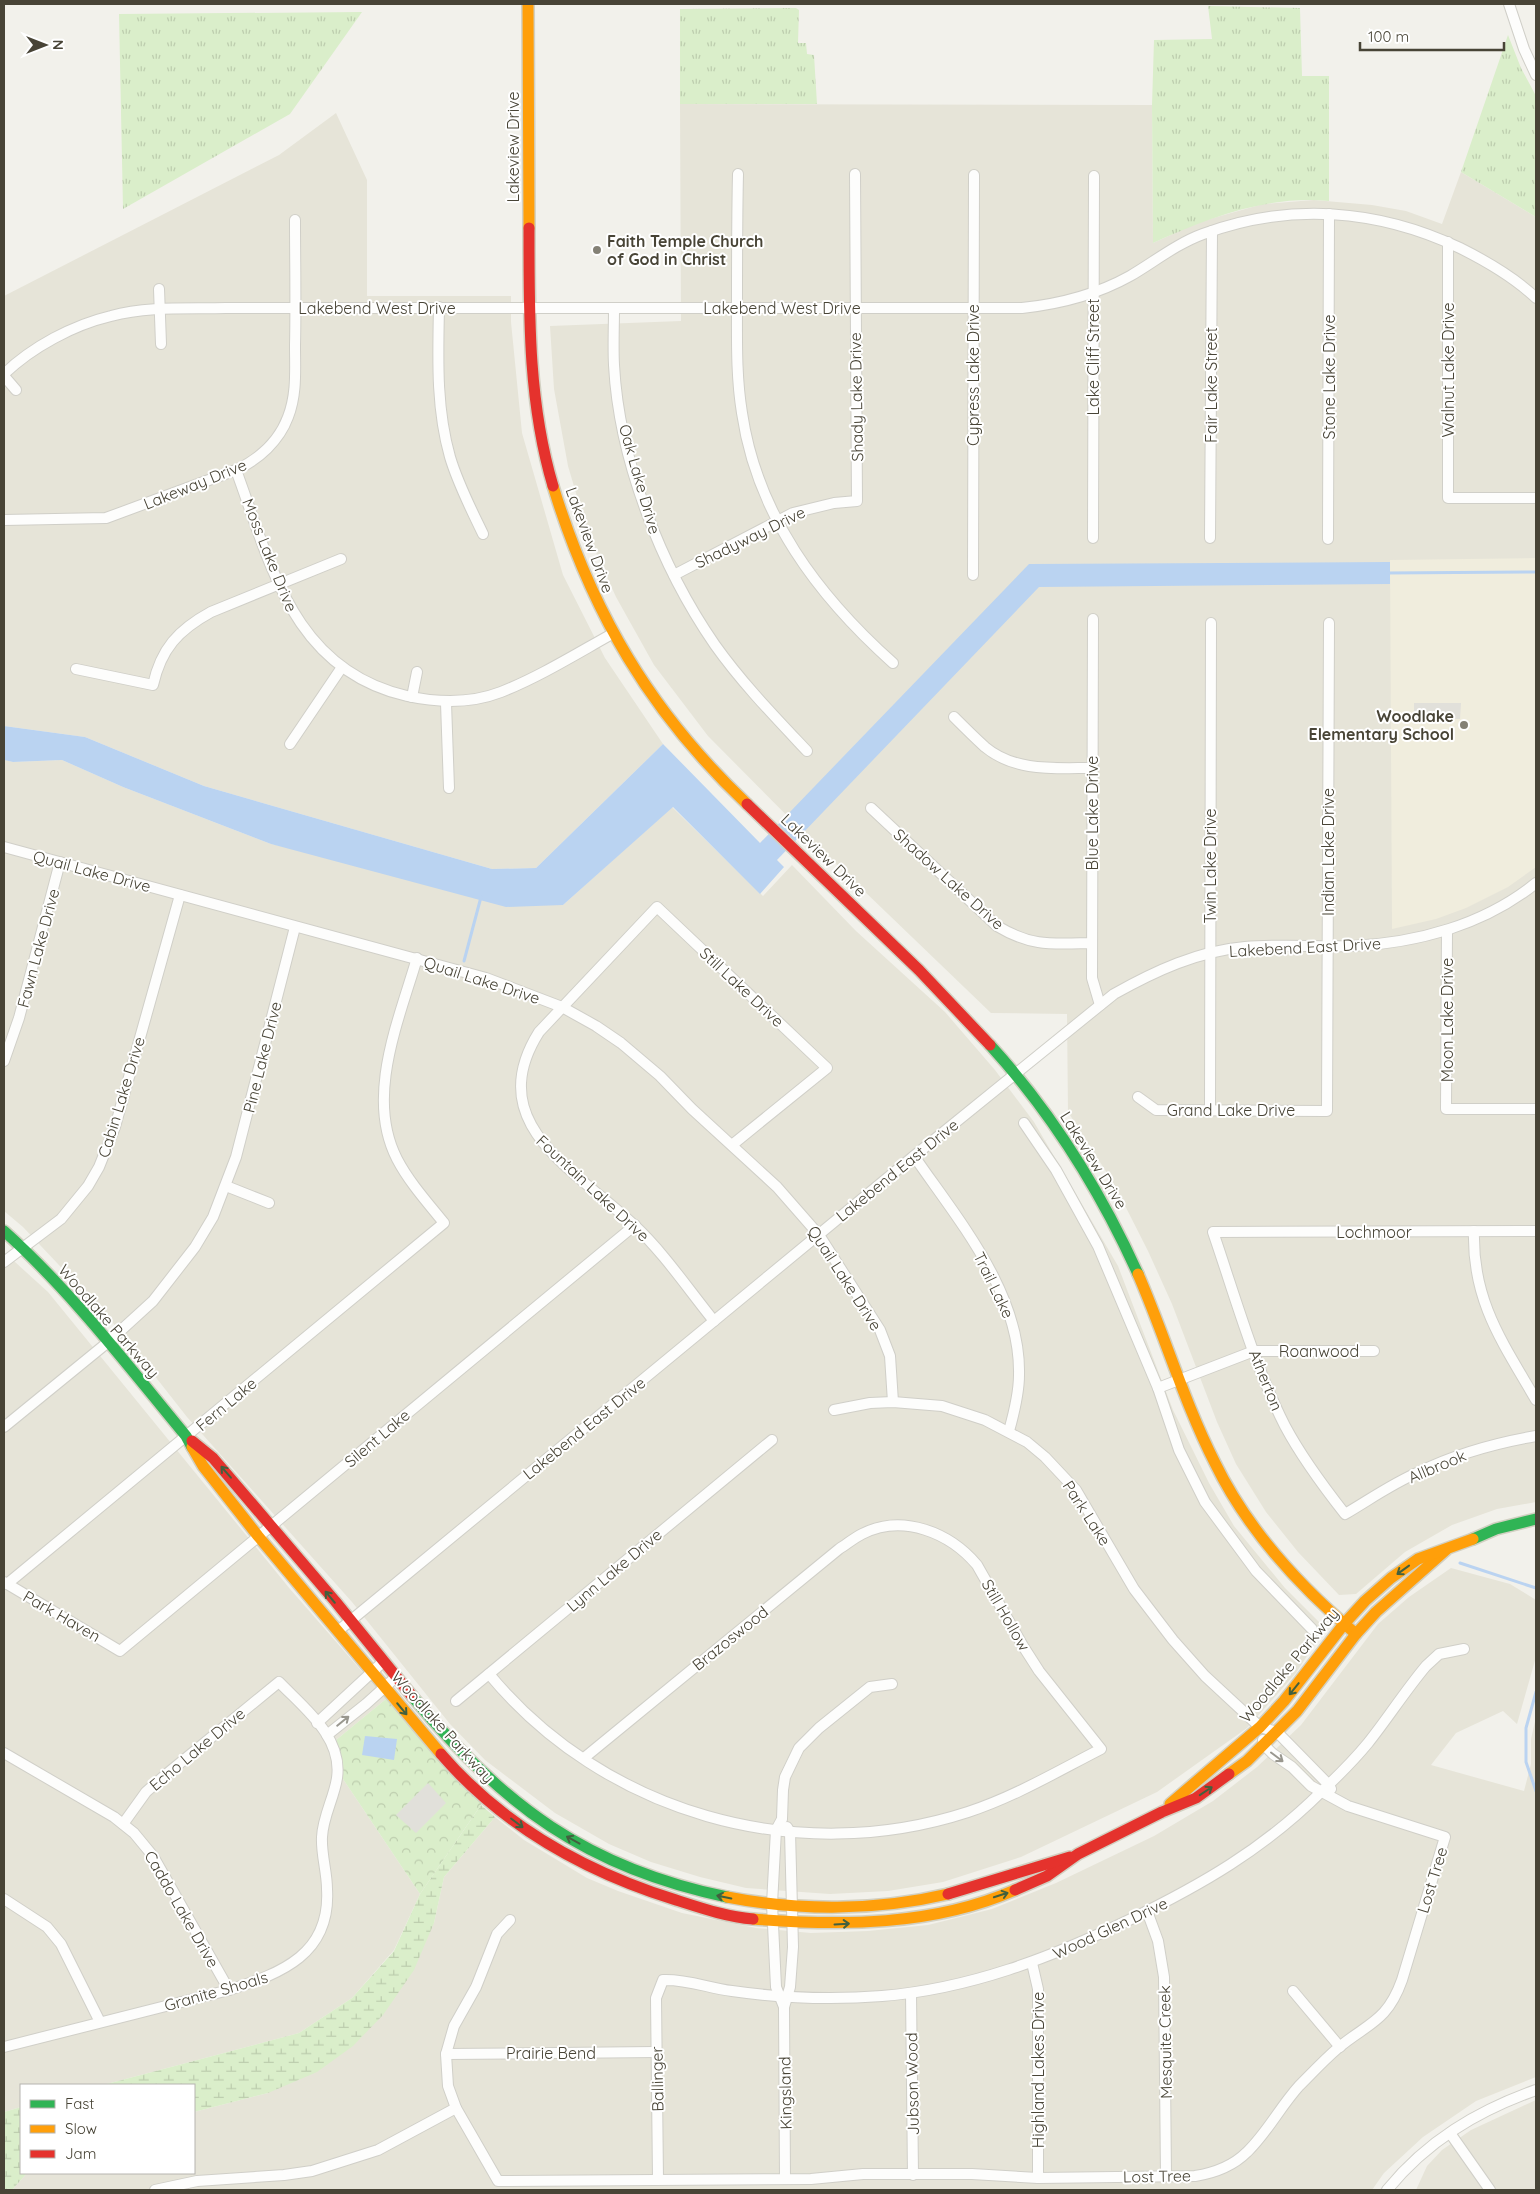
<svg xmlns="http://www.w3.org/2000/svg" width="1540" height="2194" font-family="Quicksand,sans-serif">
<style>
.residential{fill:#e6e4d8}
.education{fill:#f0eddd}
.grass{fill:url(#grass-tufts)}
.wetland{fill:url(#wetland-marsh)}
.park{fill:url(#park-crowns)}
.parking{fill:#e1e0da}
.water{fill:#bad3f1}
.lines{fill:none;stroke-linecap:round;stroke-linejoin:round}
.stream{stroke:#bad3f1;stroke-width:3}
.street-casing{stroke:#d0cfc8;stroke-width:12}
.fast-casing{stroke:#d2d0c2;stroke-width:14}
.slow-casing{stroke:#d2d0c2;stroke-width:14}
.jam-casing{stroke:#d2d0c2;stroke-width:14}
.street{stroke:#fdfdfc;stroke-width:10}
.fast{stroke:#30b455;stroke-width:11}
.slow{stroke:#ff9f0a;stroke-width:11}
.jam{stroke:#e5322d;stroke-width:11}
.oneway{stroke:#42603e}
.oneway2{stroke:#99978f}
.poi-dot{fill:#848175;stroke:#fff;stroke-width:2}
.labels{text-anchor:middle;dominant-baseline:central;stroke-width:4;stroke-linejoin:round;paint-order:stroke}
.street-label{font-size:16px;fill:#484436;stroke:#fff}
.poi-label{font-size:16px;font-weight:bold;fill:#484436;stroke:#fff;text-anchor:start}
</style>
<defs>
<pattern id="grass-tufts" width="24" height="20" patternUnits="userSpaceOnUse" patternTransform="scale(1.25)"><rect width="24" height="20" fill="#daeeca"/><path d="M3 7l-1-3M5 7V3M7 7l1-3M15 17l-1-3M17 17v-4M19 17l1-3" fill="none" stroke="#bdcdae"/></pattern>
<pattern id="wetland-marsh" width="20" height="14" patternUnits="userSpaceOnUse" patternTransform="scale(1.25)"><rect width="20" height="14" fill="#daeeca"/><path d="M1 5h8M5 5V1M11 12h8M15 12V8" fill="none" stroke="#bdcdae"/></pattern>
<pattern id="park-crowns" width="20" height="18" patternUnits="userSpaceOnUse" patternTransform="scale(1.25)"><rect width="20" height="18" fill="#daeeca"/><path d="M2 6a3 3 0 1 1 6 0M12 15a3 3 0 1 1 6 0" fill="none" stroke="#bdcdae"/></pattern>
</defs>
<rect width="100%" height="100%" fill="#f2f1eb"/>
<g class="residential">
<polygon points="680,104 1152,105 1153,243 1199,222 1263,204 1314,200 1372,205 1406,211 1442,224 1461,172 1536,217 1536,1502 1497,1509 1452,1525 1405,1552 1356,1594 1339,1595 1298,1552 1266,1512 1236,1464 1217,1422 1172,1304 1148,1251 1114,1184 1068,1112 1067,1014 991,1013 810,839 708,736 654,665 616,597 589,537 568,466 554,389 550,326 681,321"/>
<polygon points="336,113 367,180 367,296 511,296 511,322 522,433 563,575 605,658 663,744 536,868 492,869 204,786 85,737 4,726 4,296 279,155"/>
<polygon points="4,760 13,762 62,760 123,787 271,844 563,905 672,807 763,896 792,865 856,931 945,1012 995,1070 1034,1122 1118,1266 1173,1410 1209,1483 1234,1526 1285,1588 1325,1628 1296,1673 1247,1728 1157,1792 1021,1857 943,1882 888,1891 830,1894 746,1888 700,1877 651,1862 609,1844 555,1813 485,1760 450,1724 352,1602 187,1417 110,1319 23,1227 4,1211"/>
<polygon points="4,1252 48,1292 290,1589 386,1699 336,1740 341,1755 343,1779 420,1894 394,1950 352,1998 299,2033 103,2085 21,2085 21,2107 4,2112"/>
<polygon points="1451,1568 1510,1584 1536,1600 1536,1657 1517,1724 1503,1711 1456,1733 1431,1765 1524,1791 1531,1764 1531,1739 1536,1717 1536,2077 1476,2101 1423,2137 1384,2173 1372,2190 12,2190 27,2173 194,2173 194,2112 268,2093 434,1923 444,1877 495,1817 524,1840 587,1878 618,1891 682,1913 756,1928 811,1933 868,1931 928,1925 992,1909 1056,1883 1154,1836 1213,1801 1257,1767 1301,1725 1378,1624 1409,1597"/>
<polygon points="1536,2100 1536,2190 1416,2190 1427,2166 1442,2150 1471,2130"/>
</g>
<polygon class="education" points="1536,558 1536,867 1508,887 1466,908 1436,919 1392,929 1390,560"/>
<g class="grass">
<path d="M1208 6 1300 8 1302 76H1329V201C1267 195 1208 218 1153 243L1152 105 1154 40 1212 39Z"/>
<polygon points="796,8 799,10 798,43 806,43 807,54 814,55 817,104 680,104 680,9"/>
<polygon points="362,12 290,114 123,209 119,14"/>
<polygon points="1508,35 1521,68 1536,96 1536,217 1461,172"/>
</g>
<g class="wetland">
<polygon points="481,1805 495,1817 444,1877 434,1923 414,1970 383,2015 353,2046 317,2072 268,2093 194,2112 194,2085 103,2085 299,2033 352,1998 394,1951 420,1894"/>
<polygon points="21,2107 21,2173 27,2173 12,2190 4,2190 4,2112"/>
</g>
<polygon class="park" points="386,1699 483,1802 420,1894 343,1779 341,1755 336,1740"/>
<g class="parking">
<polygon points="1414,703 1461,703 1460,719 1414,718"/>
<polygon points="428,1783 446,1803 416,1833 396,1815"/>
</g>
<g class="water">
<polygon points="1390,562 1390,584 1039,587 777,860 784,867 760,894 673,807 563,905 506,907 271,844 123,787 62,760 13,762 4,760 4,726 85,737 204,786 492,869 536,868 663,744 760,843 1029,564"/>
<polygon points="365,1736 397,1739 394,1760 362,1755"/>
</g>
<g class="lines">
<g class="stream">
<polyline points="1386,573 1536,572"/>
<polyline points="464,961 481,897"/>
<polyline points="1460,1563 1536,1588"/>
<polyline points="1536,1692 1526,1728 1526,1762 1536,1791"/>
</g>
<defs>
<g id="street">
<polyline points="1509,4 1524,49 1536,75"/>
<path d="M738 174C737 217 737 260 737 303 737 340 736 376 742 413 757 515 818 596 893 663"/>
<polyline points="1448,242 1448,498 1536,498"/>
<polyline points="159,289 161,344"/>
<path d="M439 307C438 358 436 408 450 457 458 484 471 509 483 534"/>
<path d="M614 308C614 327 613 346 614 365 619 460 661 567 715 645 742 683 775 717 807 751"/>
<path d="M4 374C32 347 73 325 111 316 148 306 188 309 226 308H1022C1060 304 1096 295 1130 276 1154 262 1176 244 1203 234 1289 202 1378 209 1460 248 1488 262 1514 277 1536 298"/>
<polyline points="4,376 16,390"/>
<path d="M236 470C271 565 293 670 407 696 439 703 470 704 501 692 539 677 576 654 612 634"/>
<path d="M4 520 106 518 236 470C259 459 279 441 288 417 297 394 295 370 295 346 296 304 295 262 295 220"/>
<polyline points="1093,538 1094,176"/>
<polyline points="1210,538 1212,231"/>
<polyline points="1328,539 1329,214"/>
<polyline points="674,575 793,513 834,503 857,501 855,174"/>
<polyline points="973,575 974,175"/>
<polyline points="1093,619 1092,978 1100,1005"/>
<path d="M76 669 153 685C161 649 178 630 211 612L341 559"/>
<polyline points="412,697 417,672"/>
<polyline points="446,703 449,788"/>
<path d="M954 717C964 727 974 737 985 747 1015 772 1055 768 1092 768"/>
<polyline points="290,744 342,667"/>
<path d="M871 808 997 926C1032 947 1052 944 1091 943"/>
<polyline points="4,847 486,978 562,1007 596,1026 621,1043 660,1076 692,1109 777,1187 819,1235 880,1330 890,1356 893,1402"/>
<polyline points="1447,930 1446,1109 1536,1109"/>
<polyline points="4,1061 19,1018 60,862"/>
<polyline points="1138,1097 1156,1110 1327,1111 1329,623"/>
<polyline points="1210,1109 1211,623"/>
<polyline points="1024,1123 1056,1170 1098,1246 1158,1388"/>
<path d="M914 1156C958 1220 1021 1293 1019 1375 1019 1394 1014 1413 1009 1431"/>
<polyline points="226,1186 269,1203"/>
<path d="M1474 1231C1472 1301 1503 1343 1536 1400"/>
<path d="M1536 1231 1213 1232C1235 1296 1254 1365 1285 1426 1302 1458 1323 1486 1345 1514 1369 1500 1393 1483 1419 1472 1456 1454 1495 1443 1536 1436"/>
<polyline points="4,1262 61,1219 88,1186 99,1167 115,1127 180,895"/>
<path d="M714 1321C688 1289 664 1253 634 1225 576 1170 481 1124 539 1032L657 907 827 1068 732 1145"/>
<polyline points="834,1410 870,1403 893,1402 942,1406 985,1420 1027,1442 1045,1457 1076,1490 1134,1589 1173,1640 1205,1676 1260,1727 1277,1732 1329,1785 1331,1789"/>
<polyline points="4,1427 107,1343 153,1301 195,1247 213,1217 236,1157 295,927"/>
<polyline points="4,1582 120,1651 635,1225"/>
<path d="M7 1584 444 1223C427 1202 409 1182 397 1159 365 1097 399 1020 417 958"/>
<polyline points="1312,1629 1256,1571 1205,1502 1179,1450 1158,1388 1254,1351 1374,1351"/>
<path d="M338 1631 914 1156 1114 994C1155 971 1198 951 1245 947 1281 944 1316 947 1352 946 1417 943 1484 925 1536 883"/>
<path d="M489 1674C604 1813 796 1868 968 1812 1014 1797 1058 1771 1101 1749L1039 1671 1023 1646 977 1565C950 1533 903 1513 862 1534 854 1538 847 1544 839 1549L584 1758"/>
<polyline points="456,1701 772,1440"/>
<polyline points="317,1723 384,1661"/>
<polyline points="327,1735 366,1704 396,1677"/>
<polyline points="4,1753 114,1817 134,1833 153,1856 229,1990"/>
<polyline points="4,1899 47,1927 61,1944 100,2022"/>
<polyline points="1147,1911 1158,1941 1164,1977 1166,2176"/>
<path d="M510 1920 497 1934 476 1987 454 2026 446 2054 448 2086 456 2108 498 2181 811 2179 863 2174H972L1038 2178 1195 2176C1214 2173 1233 2166 1247 2152 1267 2133 1280 2107 1299 2086 1312 2073 1324 2060 1338 2048 1368 2023 1387 2022 1402 1980L1445 1837 1348 1806 1311 1786 1292 1767 1273 1754 1264 1745 1263 1740"/>
<polyline points="1032,1963 1038,1989 1038,2178"/>
<polyline points="1293,1991 1340,2047"/>
<polyline points="911,1993 913,2175"/>
<polyline points="784,2007 776,1987 772,1904 776,1830 782,1819 783,1790 785,1777 799,1748 819,1728 870,1687 892,1684"/>
<path d="M4 2047 229 1990C282 1973 331 1954 327 1889 327 1872 321 1854 322 1837 323 1816 334 1798 337 1778 343 1737 304 1708 279 1682L163 1777 146 1792 123 1824"/>
<polyline points="446,2054 656,2052"/>
<polyline points="1450,2133 1490,2190"/>
<path d="M658 2179 656 1998 663 1980C687 1979 708 1988 732 1991 781 1998 833 2000 882 1996 969 1989 1050 1958 1129 1920 1201 1885 1264 1849 1322 1791 1338 1776 1354 1760 1368 1743 1388 1718 1405 1691 1426 1666L1439 1654 1464 1649"/>
<polyline points="785,2179 784,2007 790,1987 793,1947 790,1832 787,1827"/>
<polyline points="155,2190 197,2181 284,2175 312,2171 378,2150 456,2108"/>
<path d="M1387 2190C1427 2141 1477 2111 1536 2090"/>
</g>
<g id="fast">
<path d="M990 1045C1052 1113 1100 1190 1138 1274"/>
<path d="M4 1231C72 1292 128 1366 186 1436L192 1447"/>
<polyline points="1473,1539 1496,1529 1536,1519"/>
<path d="M412 1696C502 1805 587 1868 727 1897"/>
</g>
<g id="slow">
<polyline points="528,4 529,228"/>
<path d="M553 486C592 613 650 712 747 804"/>
<path d="M1138 1274C1165 1336 1184 1402 1215 1463 1248 1531 1299 1586 1356 1634"/>
<polyline points="192,1447 203,1466 258,1536 441,1754"/>
<polyline points="1229,1774 1247,1761 1297,1711 1356,1634 1376,1612 1446,1550"/>
<polyline points="1170,1804 1260,1727 1284,1701 1344,1624 1365,1601 1391,1578 1418,1559 1473,1539"/>
<path d="M727 1897C799 1911 876 1911 948 1894"/>
<path d="M753 1919C841 1926 933 1926 1015 1890"/>
</g>
<g id="jam">
<path d="M529 228C529 314 528 402 553 486"/>
<polyline points="747,804 919,970 990,1045"/>
<polyline points="192,1441 213,1458 335,1601 412,1696"/>
<path d="M441 1754C503 1826 586 1872 676 1900 701 1908 727 1917 753 1919"/>
<polyline points="1015,1890 1047,1876 1078,1854 1162,1812 1196,1798 1229,1774"/>
<polyline points="948,1894 1070,1857"/>
</g>
</defs>
<use href="#street" class="street-casing"/>
<use href="#fast" class="fast-casing"/>
<use href="#slow" class="slow-casing"/>
<use href="#jam" class="jam-casing"/>
<use href="#street" class="street"/>
<use href="#fast" class="fast"/>
<use href="#slow" class="slow"/>
<use href="#jam" class="jam"/>
</g>
<defs><path id="oneway-shaft" d="M-6 0H5M1.5-3L5.5 0L1.5 3" fill="none" stroke-width="1.6" stroke-linecap="round" stroke-linejoin="round" transform="scale(1.25)"/></defs>
<g class="oneway">
<use href="#oneway-shaft" transform="translate(226 1472) rotate(-131)"/>
<use href="#oneway-shaft" transform="translate(1403 1570) rotate(144)"/>
<use href="#oneway-shaft" transform="translate(330 1597) rotate(-130)"/>
<use href="#oneway-shaft" transform="translate(1294 1689) rotate(129)"/>
<use href="#oneway-shaft" transform="translate(402 1709) rotate(50)"/>
<use href="#oneway-shaft" transform="translate(1206 1791) rotate(-34)"/>
<use href="#oneway-shaft" transform="translate(517 1823) rotate(37)"/>
<use href="#oneway-shaft" transform="translate(573 1840) rotate(-151)"/>
<use href="#oneway-shaft" transform="translate(1001 1895) rotate(-18)"/>
<use href="#oneway-shaft" transform="translate(724 1897) rotate(-168)"/>
<use href="#oneway-shaft" transform="translate(842 1924) rotate(-3)"/>
</g>
<g class="oneway2">
<use href="#oneway-shaft" transform="translate(343 1721) rotate(-39)"/>
<use href="#oneway-shaft" transform="translate(1277 1757) rotate(37)"/>
</g>
<g class="poi-dot">
<circle cx="597" cy="250" r="5"/>
<circle cx="1464" cy="725" r="5"/>
</g>
<g class="labels">
<g class="street-label">
<text transform="translate(513 147) rotate(-90)">Lakeview Drive</text>
<text x="377" y="308">Lakebend West Drive</text>
<text x="782" y="308">Lakebend West Drive</text>
<text transform="translate(1093 357) rotate(-90)">Lake Cliff Street</text>
<text transform="translate(1448 370) rotate(-90)">Walnut Lake Drive</text>
<text transform="translate(973 375) rotate(-90)">Cypress Lake Drive</text>
<text transform="translate(1329 377) rotate(-90)">Stone Lake Drive</text>
<text transform="translate(1211 385) rotate(-90)">Fair Lake Street</text>
<text transform="translate(856 397) rotate(-91)">Shady Lake Drive</text>
<text transform="translate(640 479) rotate(74)">Oak Lake Drive</text>
<text transform="translate(195 484) rotate(-22)">Lakeway Drive</text>
<text transform="translate(750 537) rotate(-26)">Shadyway Drive</text>
<text transform="translate(590 540) rotate(70)">Lakeview Drive</text>
<text transform="translate(270 555) rotate(68)">Moss Lake Drive</text>
<text transform="translate(1092 813) rotate(-90)">Blue Lake Drive</text>
<text transform="translate(1328 852) rotate(-90)">Indian Lake Drive</text>
<text transform="translate(824 855) rotate(44)">Lakeview Drive</text>
<text transform="translate(1210 866) rotate(-90)">Twin Lake Drive</text>
<text transform="translate(92 871) rotate(15)">Quail Lake Drive</text>
<text transform="translate(949 879) rotate(42)">Shadow Lake Drive</text>
<text transform="translate(1305 947) rotate(-3)">Lakebend East Drive</text>
<text transform="translate(38 948) rotate(-75)">Fawn Lake Drive</text>
<text transform="translate(482 980) rotate(18)">Quail Lake Drive</text>
<text transform="translate(742 987) rotate(43)">Still Lake Drive</text>
<text transform="translate(1447 1020) rotate(-90)">Moon Lake Drive</text>
<text transform="translate(262 1057) rotate(-76)">Pine Lake Drive</text>
<text transform="translate(121 1097) rotate(-73)">Cabin Lake Drive</text>
<text x="1231" y="1110">Grand Lake Drive</text>
<text transform="translate(1094 1160) rotate(58)">Lakeview Drive</text>
<text transform="translate(897 1170) rotate(-39)">Lakebend East Drive</text>
<text transform="translate(593 1188) rotate(43)">Fountain Lake Drive</text>
<text x="1374" y="1232">Lochmoor</text>
<text transform="translate(845 1278) rotate(57)">Quail Lake Drive</text>
<text transform="translate(994 1285) rotate(64)">Trail Lake</text>
<text transform="translate(109 1321) rotate(49)">Woodlake Parkway</text>
<text x="1319" y="1351">Roanwood</text>
<text transform="translate(1266 1380) rotate(68)">Atherton</text>
<text transform="translate(226 1404) rotate(-40)">Fern Lake</text>
<text transform="translate(584 1428) rotate(-39)">Lakebend East Drive</text>
<text transform="translate(377 1438) rotate(-40)">Silent Lake</text>
<text transform="translate(1437 1466) rotate(-23)">Allbrook</text>
<text transform="translate(1087 1513) rotate(57)">Park Lake</text>
<text transform="translate(614 1570) rotate(-40)">Lynn Lake Drive</text>
<text transform="translate(1006 1615) rotate(60)">Still Hollow</text>
<text transform="translate(62 1616) rotate(30)">Park Haven</text>
<text transform="translate(730 1638) rotate(-39)">Brazoswood</text>
<text transform="translate(1289 1665) rotate(-50)">Woodlake Parkway</text>
<text transform="translate(443 1727) rotate(48)">Woodlake Parkway</text>
<text transform="translate(197 1749) rotate(-40)">Echo Lake Drive</text>
<text transform="translate(1432 1880) rotate(-73)">Lost Tree</text>
<text transform="translate(182 1909) rotate(60)">Caddo Lake Drive</text>
<text transform="translate(1110 1928) rotate(-25)">Wood Glen Drive</text>
<text transform="translate(216 1991) rotate(-16)">Granite Shoals</text>
<text transform="translate(1165 2042) rotate(-91)">Mesquite Creek</text>
<text x="551" y="2053">Prairie Bend</text>
<text transform="translate(1038 2070) rotate(-90)">Highland Lakes Drive</text>
<text transform="translate(657 2079) rotate(-91)">Ballinger</text>
<text transform="translate(912 2084) rotate(-91)">Jubson Wood</text>
<text transform="translate(785 2093) rotate(-91)">Kingsland</text>
<text transform="translate(1157 2176) rotate(-1)">Lost Tree</text>
</g>
<g class="poi-label">
<text x="607" y="241">Faith Temple Church<tspan x="607" dy="18">of God in Christ</tspan></text>
<text x="1454" y="716" text-anchor="end">Woodlake<tspan x="1454" dy="18">Elementary School</tspan></text>
</g>
</g>
<rect width="1540" height="2194" fill="none" stroke="#484436" stroke-width="10"/>
<rect x="20" y="2084" width="175" height="90" fill="#ffffff" stroke="#b6b4af"/>
<rect x="30" y="2100" width="25" height="8" fill="#30b455" stroke="#b6b4af"/>
<text x="65" y="2109" font-size="15" fill="#484436">Fast</text>
<rect x="30" y="2125" width="25" height="8" fill="#ff9f0a" stroke="#b6b4af"/>
<text x="65" y="2134" font-size="15" fill="#484436">Slow</text>
<rect x="30" y="2150" width="25" height="8" fill="#e5322d" stroke="#b6b4af"/>
<text x="65" y="2159" font-size="15" fill="#484436">Jam</text>
<g transform="translate(45 45) rotate(90)" stroke="#ffffff" stroke-width="4" paint-order="stroke">
<path d="M0-4L9 19L0 12L-9 19Z" fill="#484436"/>
<text y="-8" font-size="14" font-weight="bold" text-anchor="middle" fill="#484436">N</text>
</g>
<path d="M1360 42v8h144v-8" fill="none" stroke="#484436" stroke-width="2.5"/>
<text x="1368" y="42" font-size="15" fill="#484436" stroke="#ffffff" stroke-width="4" paint-order="stroke">100 m</text>
</svg>
